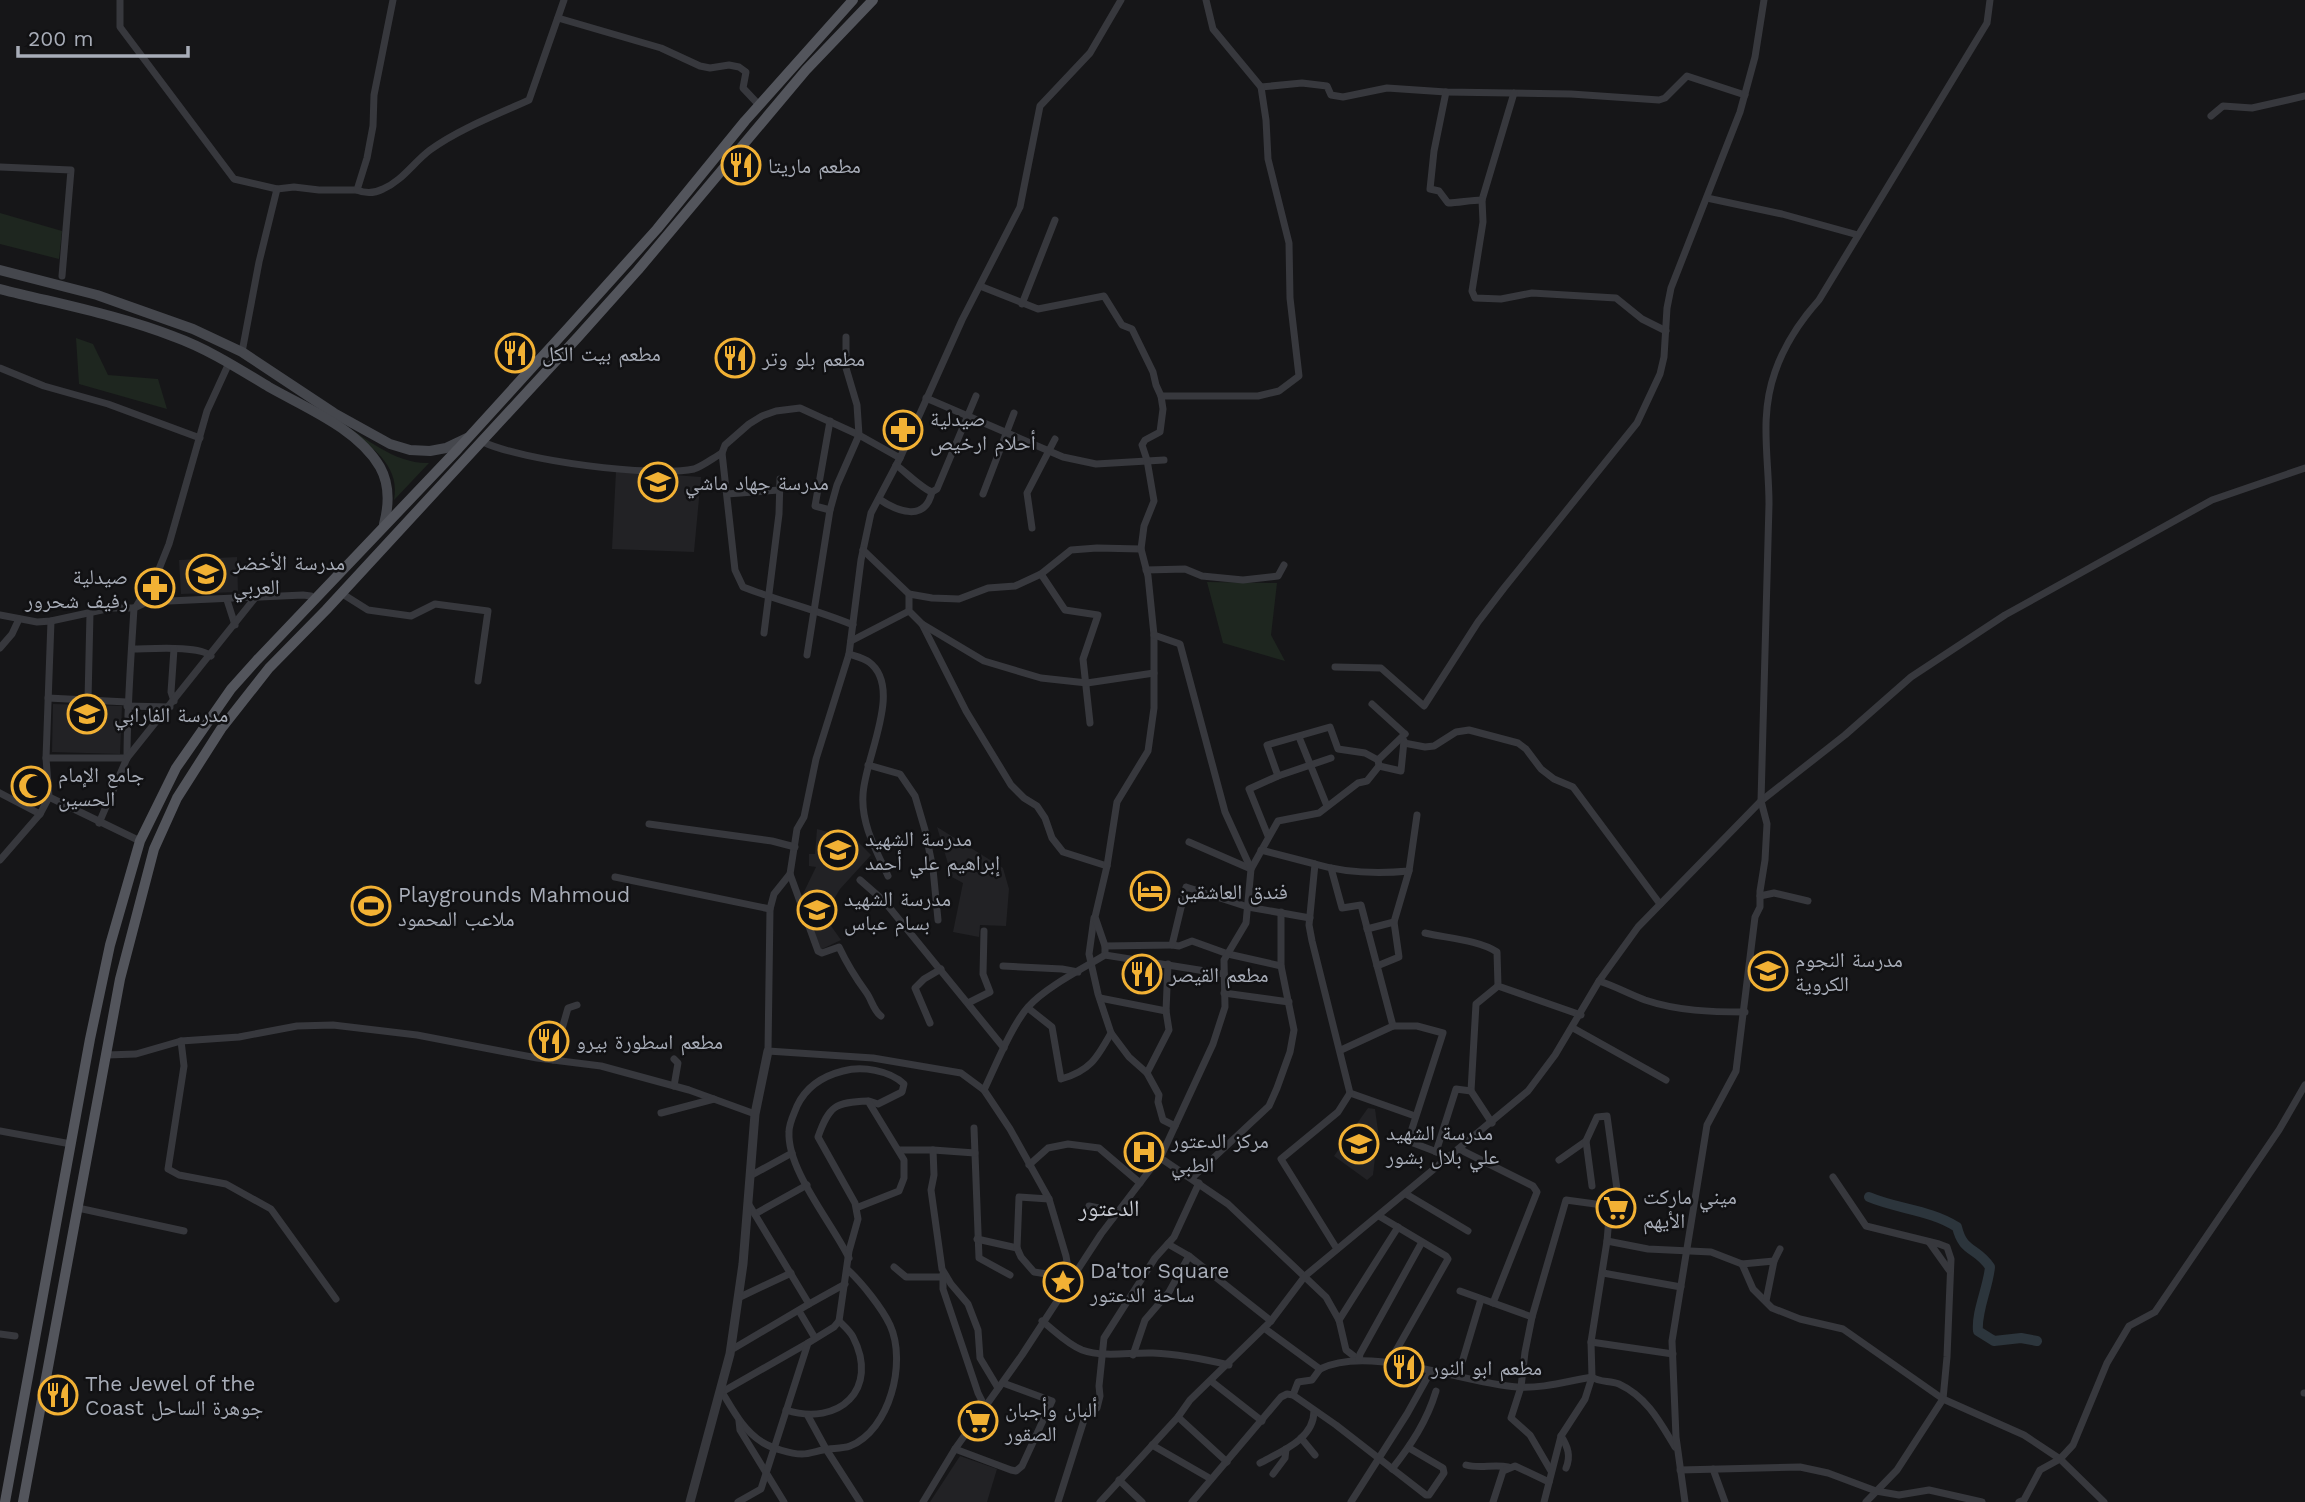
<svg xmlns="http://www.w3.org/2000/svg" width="2305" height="1502" font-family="'Work Sans','Noto Naskh Arabic',sans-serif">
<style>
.built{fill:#222225}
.green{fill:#1e261f}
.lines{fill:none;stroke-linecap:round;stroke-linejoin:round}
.river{stroke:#2c353c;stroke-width:10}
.minor{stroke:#37383d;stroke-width:7}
.tertiary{stroke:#37383d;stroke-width:9}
.secondary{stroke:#45474d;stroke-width:10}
.primary{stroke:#53555c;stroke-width:10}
.labels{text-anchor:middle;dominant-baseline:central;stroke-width:5;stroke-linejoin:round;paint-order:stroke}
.poi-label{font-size:21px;fill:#a8adb8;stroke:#111113;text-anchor:start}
.neighbourhood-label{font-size:23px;fill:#c9ccd4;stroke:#111113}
</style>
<rect width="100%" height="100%" fill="#161618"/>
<g class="built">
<polygon points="616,471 701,477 694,552 612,549"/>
<polygon points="237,557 238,592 181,594 179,560"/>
<polygon points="53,704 122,706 120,754 52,752"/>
<polygon points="937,827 1003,868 1009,889 1006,926 980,925 979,937 953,932 963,883 952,877"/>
<polygon points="817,829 855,839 871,855 840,889 824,916 841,940 820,950 801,898 816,867 809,866 809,854 815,854"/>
<polygon points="1368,1108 1375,1109 1378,1131 1373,1175 1367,1180 1334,1156"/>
<polygon points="960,1456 997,1469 987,1502 930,1502"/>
</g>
<g class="green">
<polygon points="0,213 62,231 59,259 0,244"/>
<polygon points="76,338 93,344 108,375 158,379 167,409 79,384"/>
<path d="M338 421C366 438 395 464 429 463L394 500C400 469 377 450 354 434 348 430 341 425 338 421Z"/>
<polygon points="1207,582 1277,583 1271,635 1285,661 1223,643"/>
<polygon points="363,885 385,889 378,926 357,923"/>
</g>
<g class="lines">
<path class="river" d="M1869 1197C1897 1209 1931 1210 1957 1227 1963 1253 1977 1247 1990 1267 1988 1288 1976 1312 1978 1331L1994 1341 2021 1338 2037 1341"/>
<g class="minor">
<polyline points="120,0 120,27 234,179 277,189 294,187 319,190 357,190 367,158 373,126 374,95 393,0"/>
<polyline points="558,18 661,48 700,66 710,68 729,65 739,67 746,72 743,88 759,105"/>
<polyline points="1261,87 1302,83 1327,86 1331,95 1343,97 1387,88 1446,92 1571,94 1659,100 1665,98 1687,76 1745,95"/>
<path d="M1446 92 1434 151 1430 189 1439 191 1448 203C1459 203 1470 200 1482 200L1514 93"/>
<polyline points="2211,116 2223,106 2252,108 2305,96"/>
<polyline points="0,167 71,170 62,276"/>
<path d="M357 190C366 194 375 193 383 189 402 181 414 162 430 150 459 129 496 115 529 100L564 0"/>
<polyline points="1707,198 1782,214 1858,235"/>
<polyline points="1482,200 1483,222 1472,291 1475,298 1501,299 1532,293 1616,298 1642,319 1666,331"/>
<polyline points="980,286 1038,309 1104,296 1122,325 1132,329 1153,372 1156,385 1161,396"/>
<polyline points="1022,304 1055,220"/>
<polyline points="242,352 259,262 277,189"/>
<polyline points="0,368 44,386 108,404 200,438"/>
<polyline points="926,398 1063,457 1096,464 1164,460"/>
<path d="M483 442C520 460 653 478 694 469 703 466 713 458 722 453L725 445 749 424 762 416 776 411 800 408 859 435 900 458 962 320 1020 207 1040 106 1090 53 1121 0"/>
<path d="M722 453 735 570 743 587C779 601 817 610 853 625"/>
<polyline points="900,458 871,513 861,560 849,654 816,759 804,817 797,829 790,874 774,894 770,909 768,1051 873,1058 961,1073 984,1090 1010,1129 1049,1199 1066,1256 1070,1279"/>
<path d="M896 465C907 473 921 488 932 492"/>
<polyline points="727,494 779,490"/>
<polyline points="983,494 1014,413"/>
<path d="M879 499C898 512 925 522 932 492L937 489 976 396"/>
<polyline points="830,510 815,506 830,421"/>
<polyline points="1032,528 1027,493 1055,439"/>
<polyline points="863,550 909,594 909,611 922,624 966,711 1011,785 1024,798 1037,806 1045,818 1052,838 1063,852 1107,866"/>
<polyline points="1146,570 1185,569 1202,576 1243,580 1278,576 1284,565"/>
<polyline points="1041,574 1065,610 1098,615 1083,659 1090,723"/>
<polyline points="341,593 368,610 411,616 435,604 488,611 478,681"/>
<polyline points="909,594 932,598 959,599 988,588 1015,586 1041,574 1071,550 1097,548 1141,549"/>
<polyline points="227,600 235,625"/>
<polyline points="137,605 159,569 169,544 207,411 229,363"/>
<polyline points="0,615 37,622 51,621 111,608 134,608 147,602 303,595 311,596 314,599"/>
<polyline points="922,624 984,661 1041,678 1087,683 1154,673"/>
<polyline points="764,633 779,514 780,479"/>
<polyline points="851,641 909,611"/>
<polyline points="0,648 12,634 19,619"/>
<path d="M133 649C150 649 199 645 211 656"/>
<path d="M849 654C855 656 864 658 869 662 904 688 864 759 863 795 861 824 876 850 888 876"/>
<polyline points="807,655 830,510 837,485 859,435 857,405 846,368 846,337"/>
<polyline points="1335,667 1381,668 1424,706 1478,622 1504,588 1637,423 1660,374 1664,357 1667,308 1671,288 1740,112 1755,57 1764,0"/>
<polyline points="48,698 127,702"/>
<polyline points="88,700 90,613"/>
<polyline points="174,701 171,692 174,649"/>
<polyline points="1372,704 1405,734"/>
<polyline points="127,706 170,707"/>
<polyline points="1299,737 1327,806"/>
<polyline points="1404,743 1425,747 1434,746 1456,732 1469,730 1518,743 1526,749 1541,769 1554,779 1573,787 1660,904"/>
<path d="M46 758H127C127 708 131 658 134 608"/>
<polyline points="868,765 900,774 915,796 925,830 933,869 938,920"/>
<polyline points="1379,766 1401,771 1404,741"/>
<polyline points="1278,776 1267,745 1330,727 1338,749 1365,753 1378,760 1405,734"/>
<polyline points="0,793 40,814"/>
<polyline points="49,797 46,758 51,621"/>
<polyline points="99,823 127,758 255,598"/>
<polyline points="649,824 772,841 795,847"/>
<polyline points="1268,836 1249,789 1278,776 1331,758"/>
<polyline points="1189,842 1251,869 1278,821 1319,813 1358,783 1367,781 1379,766 1378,760"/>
<polyline points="1261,850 1315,864 1309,925 1312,941 1350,1093 1415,1116"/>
<polyline points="0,860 40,814 49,797 140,841"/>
<path d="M1315 864C1345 873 1377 874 1409 871L1417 815"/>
<polyline points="1331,868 1342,908 1361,905 1393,1026 1341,1050"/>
<path d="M790 874 818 951 822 953 839 947C847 964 855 977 866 992 872 1000 873 1010 881 1016"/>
<polyline points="615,877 770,909"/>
<polyline points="860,880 884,901 1004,1048"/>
<polyline points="1760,896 1774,893 1808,901"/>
<polyline points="1281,912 1281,966"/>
<polyline points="1094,918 1089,954 1098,994 1111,1033 1129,1057 1147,1073 1159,1095 1158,1102 1163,1120 1175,1126"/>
<polyline points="1394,922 1409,871"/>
<polyline points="1367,929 1394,922 1399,957 1377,966"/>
<path d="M1425 933C1446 938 1479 940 1497 952L1498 986 1581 1015"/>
<polyline points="1172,945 1179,946 1192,941 1228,954 1281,966 1294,1030 1290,1052 1277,1088 1269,1106 1192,1178"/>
<polyline points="1105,946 1172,945 1186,887 1248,907 1310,918"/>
<polyline points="1105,955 1105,946 1095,917 1107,866 1117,802 1148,751 1154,708 1154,635 1148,576 1141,549 1144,526 1154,501 1147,460 1142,445 1145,440 1160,432 1163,409 1161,396 1258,396 1279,391 1299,376 1290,298 1289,243 1268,159 1266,120 1261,87 1213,29 1206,0"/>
<polyline points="1003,966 1062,969 1078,972"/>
<path d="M1599 981C1615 986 1629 994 1645 1000 1678 1011 1711 1012 1745 1012"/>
<polyline points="1224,993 1289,1002"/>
<polyline points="1100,998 1166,1011"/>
<polyline points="968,1003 990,992 983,974 984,931"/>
<path d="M1028 1008 1052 1027 1061 1079C1090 1071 1097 1058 1111 1033"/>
<polyline points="930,1023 915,988 924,979 941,969"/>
<polyline points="1393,1026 1417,1026 1443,1033 1408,1141 1450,1157"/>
<polyline points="1573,1028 1666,1080"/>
<polyline points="181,1041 184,1066 168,1169 179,1175 226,1184 271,1209 336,1299"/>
<polyline points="107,1055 136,1054 181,1041 239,1037 297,1026 333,1025 417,1035 537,1058 601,1066 689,1090 755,1114"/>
<polyline points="553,1060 568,1008 577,1005"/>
<polyline points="1147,1073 1169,1030 1166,1011 1168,964"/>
<polyline points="674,1086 678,1063 674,1059"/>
<path d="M984 1090C995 1067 1012 1025 1028 1007 1046 987 1082 969 1105 955L1224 974"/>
<polyline points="661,1113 714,1099"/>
<polyline points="1492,1123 1471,1091 1476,1004 1498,986"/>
<polyline points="974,1128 979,1258 1010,1275"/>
<polyline points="0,1131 71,1144"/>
<polyline points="1459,1149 1533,1186 1537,1192 1493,1303"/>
<polyline points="899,1150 933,1150 975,1153"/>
<polyline points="933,1150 934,1175 931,1190 942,1269 951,1284 968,1304 978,1330 980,1358 998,1388"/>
<polyline points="1436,1152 1456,1089 1471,1091"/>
<polyline points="1159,1157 1228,1204 1326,1297 1339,1320 1346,1350 1359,1360"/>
<polyline points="1559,1160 1586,1141"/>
<polyline points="1029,1165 1048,1148 1068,1144 1099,1148 1140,1183"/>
<polyline points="750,1176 792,1153"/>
<polyline points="1833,1177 1866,1226 1939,1244 1947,1247 1951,1259 1947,1357 1943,1399 1897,1470 1866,1502"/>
<polyline points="1406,1194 1468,1231"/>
<polyline points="1089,1206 1099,1208 1113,1218"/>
<polyline points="78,1208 184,1231"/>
<polyline points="755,1214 807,1185"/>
<polyline points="1379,1216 1446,1256 1448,1259 1389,1363"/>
<polyline points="977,1239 1017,1248 1021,1257 1034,1272 1047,1274 1064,1288"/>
<polyline points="1607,1241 1648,1249 1711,1252 1742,1264 1753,1289 1772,1308 1800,1319 1843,1329 1943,1399 2024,1435 2060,1459 2104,1502"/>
<polyline points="1929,1242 1949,1270"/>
<polyline points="1168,1244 1189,1256 1271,1321"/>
<polyline points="1017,1248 1019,1197 1049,1199"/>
<polyline points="1337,1249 1281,1159 1338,1112 1350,1093"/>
<path d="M849 1258C832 1223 787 1170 789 1132 789 1123 794 1114 797 1106 806 1087 823 1076 843 1071 862 1066 889 1070 904 1084L902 1092 878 1104 869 1101"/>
<polyline points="1774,1261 1780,1249"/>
<polyline points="1742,1264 1774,1261 1766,1301"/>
<polyline points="894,1267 906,1277 943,1277"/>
<polyline points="1603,1273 1681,1287"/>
<polyline points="943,1274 943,1289 978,1393 985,1407"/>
<polyline points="1460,1291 1532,1317"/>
<polyline points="738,1298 791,1273"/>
<polyline points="809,1304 845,1284"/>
<polyline points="799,1311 815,1338"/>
<polyline points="1339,1320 1398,1227"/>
<path d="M1042 1321C1055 1331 1067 1344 1082 1350 1105 1358 1130 1352 1153 1353 1179 1354 1204 1359 1229 1365"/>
<path d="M1264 1328 1320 1369C1370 1344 1461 1383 1517 1387 1541 1389 1568 1381 1592 1377 1600 1383 1610 1380 1619 1384 1647 1397 1660 1422 1675 1447"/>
<polyline points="0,1334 15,1336"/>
<polyline points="1591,1342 1673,1354"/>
<polyline points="731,1350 809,1304 748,1203"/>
<polyline points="1133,1355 1145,1320 1169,1292 1189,1256"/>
<polyline points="1359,1360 1360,1354 1422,1242"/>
<polyline points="1458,1376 1481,1299"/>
<polyline points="1211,1381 1262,1421"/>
<path d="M722 1389V1392C733 1410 743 1430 762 1442 771 1448 791 1454 802 1454 809 1454 817 1451 823 1450 831 1448 842 1449 850 1446 890 1430 907 1362 890 1325 882 1308 862 1283 848 1270"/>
<polyline points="722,1392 808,1343"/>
<polyline points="2304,1393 2305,1393"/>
<polyline points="1293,1395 1298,1382 1312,1380 1320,1369"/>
<path d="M786 1410C839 1427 880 1389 853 1337 850 1331 844 1326 839 1321"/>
<polyline points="808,1416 826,1449 860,1502"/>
<polyline points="1178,1417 1227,1462"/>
<polyline points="739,1421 740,1430 784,1502"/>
<path d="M1561 1436C1568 1447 1571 1456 1566 1468"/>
<polyline points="1301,1438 1315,1455"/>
<polyline points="1152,1445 1211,1479"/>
<polyline points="955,1449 1011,1470 1016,1471 1022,1466 1052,1401 1003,1383"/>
<path d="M1260 1463C1282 1451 1314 1439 1314 1411"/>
<path d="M1466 1465C1479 1469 1494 1464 1508 1467"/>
<path d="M1392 1469C1411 1445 1427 1421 1436 1391"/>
<polyline points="1713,1469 1725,1502"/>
<polyline points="1680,1470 1800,1467 1828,1473 1876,1491 1899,1495 1929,1490 1982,1502"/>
<polyline points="1551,1471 1530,1435 1511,1418 1521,1387 1525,1352 1532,1317 1566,1200 1610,1206"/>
<polyline points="1273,1474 1285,1458 1286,1449"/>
<polyline points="1119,1480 1142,1502"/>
<path d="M738 1502 761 1489 808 1343 834 1327 839 1321 849 1251 858 1219 855 1203 818 1137C829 1106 835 1102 868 1101L904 1160V1178L899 1191 856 1208"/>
<polyline points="923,1502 955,1449 1022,1355 1101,1234 1162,1154 1213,1044 1225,1007 1224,960 1246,923 1251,869 1225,812 1180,644 1154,635"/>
<polyline points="1058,1502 1084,1420 1092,1406 1097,1408 1100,1396 1099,1386 1104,1338 1155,1258 1174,1237 1199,1183"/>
<polyline points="1100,1502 1178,1417 1190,1400 1271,1321 1305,1276 1528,1091 1555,1055 1599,981 1638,927 1761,801 1845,735 1911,677 2005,615 2212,500 2305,468"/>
<polyline points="1192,1502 1281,1397 1287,1394 1293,1395 1336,1425 1426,1495 1429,1495 1444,1473 1443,1468 1409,1448"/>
<polyline points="1351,1502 1407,1414 1431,1371"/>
<polyline points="1493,1502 1503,1471 1515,1466 1549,1482"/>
<polyline points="1544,1502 1561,1436 1585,1399 1592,1377 1591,1342 1607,1241 1610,1206 1619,1207 1619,1204 1607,1116 1597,1117 1586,1141 1592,1186"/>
<path d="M1685 1502 1676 1437 1672 1341 1707 1125 1736 1071 1755 917 1760 907V891L1765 860 1767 824 1761 801C1764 702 1767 603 1769 504 1769 458 1759 417 1775 372 1784 346 1801 320 1819 300L1987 23 1990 0"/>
<polyline points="2019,1502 2024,1500 2040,1470 2060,1459 2073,1445 2107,1363 2129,1326 2155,1312 2279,1130 2305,1085"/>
</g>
<polyline class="tertiary" points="690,1502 730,1354 743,1264 755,1114 768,1051"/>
<g class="secondary">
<polyline points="0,270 97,295 193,329 242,352 334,413 390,444 410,450 430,451 446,448 467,438"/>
<path d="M0 289C59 304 119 315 175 337 208 349 239 369 269 387 306 408 358 429 380 467 390 485 389 505 384 524"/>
</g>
<g class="primary">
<polyline points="5,1502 90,1039 110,945 140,841 176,768 231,689 257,660 458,449 569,327 657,229 745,121 853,0"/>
<polyline points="23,1502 120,979 154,849 177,798 221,729 269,668 326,610 578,337 638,270 806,70 873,0"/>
</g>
</g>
<defs>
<symbol id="restaurant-ring" viewBox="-11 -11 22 22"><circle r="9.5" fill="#111113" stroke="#f2b134" stroke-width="1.5"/><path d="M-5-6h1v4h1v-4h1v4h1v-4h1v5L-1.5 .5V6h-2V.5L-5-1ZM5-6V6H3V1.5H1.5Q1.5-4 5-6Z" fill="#f2b134"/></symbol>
<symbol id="pharmacy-ring" viewBox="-11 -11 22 22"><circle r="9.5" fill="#111113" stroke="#f2b134" stroke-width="1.5"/><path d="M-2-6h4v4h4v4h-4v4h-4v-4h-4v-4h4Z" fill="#f2b134"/></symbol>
<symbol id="school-ring" viewBox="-11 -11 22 22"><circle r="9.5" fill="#111113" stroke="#f2b134" stroke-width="1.5"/><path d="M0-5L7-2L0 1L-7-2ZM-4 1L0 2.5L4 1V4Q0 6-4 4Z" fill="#f2b134"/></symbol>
<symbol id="mosque-ring" viewBox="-11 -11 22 22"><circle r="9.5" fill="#111113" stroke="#f2b134" stroke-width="1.5"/><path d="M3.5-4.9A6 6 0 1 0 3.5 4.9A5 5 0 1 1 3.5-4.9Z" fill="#f2b134"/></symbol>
<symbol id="hotel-ring" viewBox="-11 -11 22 22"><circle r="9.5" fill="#111113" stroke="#f2b134" stroke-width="1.5"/><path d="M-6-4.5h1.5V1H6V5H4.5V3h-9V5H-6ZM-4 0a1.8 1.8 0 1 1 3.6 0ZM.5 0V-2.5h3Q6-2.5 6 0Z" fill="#f2b134"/></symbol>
<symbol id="stadium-ring" viewBox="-11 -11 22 22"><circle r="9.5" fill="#111113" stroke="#f2b134" stroke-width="1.5"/><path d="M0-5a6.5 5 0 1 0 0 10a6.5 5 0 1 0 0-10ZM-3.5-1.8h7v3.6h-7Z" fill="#f2b134"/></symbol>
<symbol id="hospital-ring" viewBox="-11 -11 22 22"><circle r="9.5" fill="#111113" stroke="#f2b134" stroke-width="1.5"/><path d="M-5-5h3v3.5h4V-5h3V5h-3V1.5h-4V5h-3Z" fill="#f2b134"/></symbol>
<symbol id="supermarket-ring" viewBox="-11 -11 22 22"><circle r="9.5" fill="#111113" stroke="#f2b134" stroke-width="1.5"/><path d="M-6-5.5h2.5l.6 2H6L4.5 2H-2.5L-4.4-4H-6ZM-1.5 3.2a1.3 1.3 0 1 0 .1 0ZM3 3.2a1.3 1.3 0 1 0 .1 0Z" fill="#f2b134"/></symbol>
<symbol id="sight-ring" viewBox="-11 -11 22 22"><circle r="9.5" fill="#111113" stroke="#f2b134" stroke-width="1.5"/><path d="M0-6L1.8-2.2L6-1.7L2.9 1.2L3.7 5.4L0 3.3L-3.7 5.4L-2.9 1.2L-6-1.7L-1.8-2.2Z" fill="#f2b134"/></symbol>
</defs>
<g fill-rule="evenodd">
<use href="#restaurant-ring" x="719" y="143" width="44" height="44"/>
<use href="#restaurant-ring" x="493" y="331" width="44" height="44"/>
<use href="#restaurant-ring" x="713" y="336" width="44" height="44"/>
<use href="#pharmacy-ring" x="881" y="408" width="44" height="44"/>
<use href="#school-ring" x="636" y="460" width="44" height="44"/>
<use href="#school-ring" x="184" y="552" width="44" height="44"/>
<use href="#pharmacy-ring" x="133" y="566" width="44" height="44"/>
<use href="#school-ring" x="65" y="692" width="44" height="44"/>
<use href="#mosque-ring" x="9" y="764" width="44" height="44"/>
<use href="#school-ring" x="816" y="828" width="44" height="44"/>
<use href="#hotel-ring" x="1128" y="869" width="44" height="44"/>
<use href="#stadium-ring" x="349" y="884" width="44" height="44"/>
<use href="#school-ring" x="795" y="888" width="44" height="44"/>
<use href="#school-ring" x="1746" y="949" width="44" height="44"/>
<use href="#restaurant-ring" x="1120" y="952" width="44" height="44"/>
<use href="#restaurant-ring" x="527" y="1019" width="44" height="44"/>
<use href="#school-ring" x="1337" y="1122" width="44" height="44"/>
<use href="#hospital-ring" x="1122" y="1130" width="44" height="44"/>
<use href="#supermarket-ring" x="1594" y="1186" width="44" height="44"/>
<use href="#sight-ring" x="1041" y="1260" width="44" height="44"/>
<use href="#restaurant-ring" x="1382" y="1345" width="44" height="44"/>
<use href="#restaurant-ring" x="36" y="1373" width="44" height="44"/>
<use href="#supermarket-ring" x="956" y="1399" width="44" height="44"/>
</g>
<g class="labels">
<g class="poi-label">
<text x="768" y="165">مطعم ماريتا</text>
<text x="542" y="353">مطعم بيت الكل</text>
<text x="762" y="358">مطعم بلو وتر</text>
<text x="930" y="418">صيدلية<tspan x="930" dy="24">أحلام ارخيص</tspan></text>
<text x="685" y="482">مدرسة جهاد ماشي</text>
<text x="233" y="562">مدرسة الأخضر<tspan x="233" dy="24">العربي</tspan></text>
<text x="128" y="576" text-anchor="end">صيدلية<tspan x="128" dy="24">رفيف شحرور</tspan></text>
<text x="114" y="714">مدرسة الفارابي</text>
<text x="58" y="774">جامع الإمام<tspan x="58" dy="24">الحسين</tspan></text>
<text x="865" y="838">مدرسة الشهيد<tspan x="865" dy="24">إبراهيم علي أحمد</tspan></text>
<text x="1177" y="891">فندق العاشقين</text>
<text x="398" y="894">Playgrounds Mahmoud<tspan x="398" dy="24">ملاعب المحمود</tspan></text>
<text x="844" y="898">مدرسة الشهيد<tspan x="844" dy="24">بسام عباس</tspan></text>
<text x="1795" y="959">مدرسة النجوم<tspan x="1795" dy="24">الكروية</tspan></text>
<text x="1169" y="974">مطعم القيصر</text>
<text x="576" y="1041">مطعم اسطورة بيرو</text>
<text x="1386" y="1132">مدرسة الشهيد<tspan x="1386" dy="24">علي بلال بشور</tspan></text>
<text x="1171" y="1140">مركز الدعتور<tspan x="1171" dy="24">الطبي</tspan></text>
<text x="1643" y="1196">ميني ماركت<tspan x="1643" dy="24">الأيهم</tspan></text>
<text x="1090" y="1270">Da'tor Square<tspan x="1090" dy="24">ساحة الدعتور</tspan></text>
<text x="1431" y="1367">مطعم ابو النور</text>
<text x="85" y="1383">The Jewel of the<tspan x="85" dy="24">Coast جوهرة الساحل</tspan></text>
<text x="1005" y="1409">ألبان وأجبان<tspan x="1005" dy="24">الصقور</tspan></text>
</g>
<g class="neighbourhood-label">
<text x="1109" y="1208">الدعتور</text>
</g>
</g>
<path d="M18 46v10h170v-10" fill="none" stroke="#a8adb8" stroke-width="3.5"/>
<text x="28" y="46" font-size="21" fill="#a8adb8" stroke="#111113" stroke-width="5" paint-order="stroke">200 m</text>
</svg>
